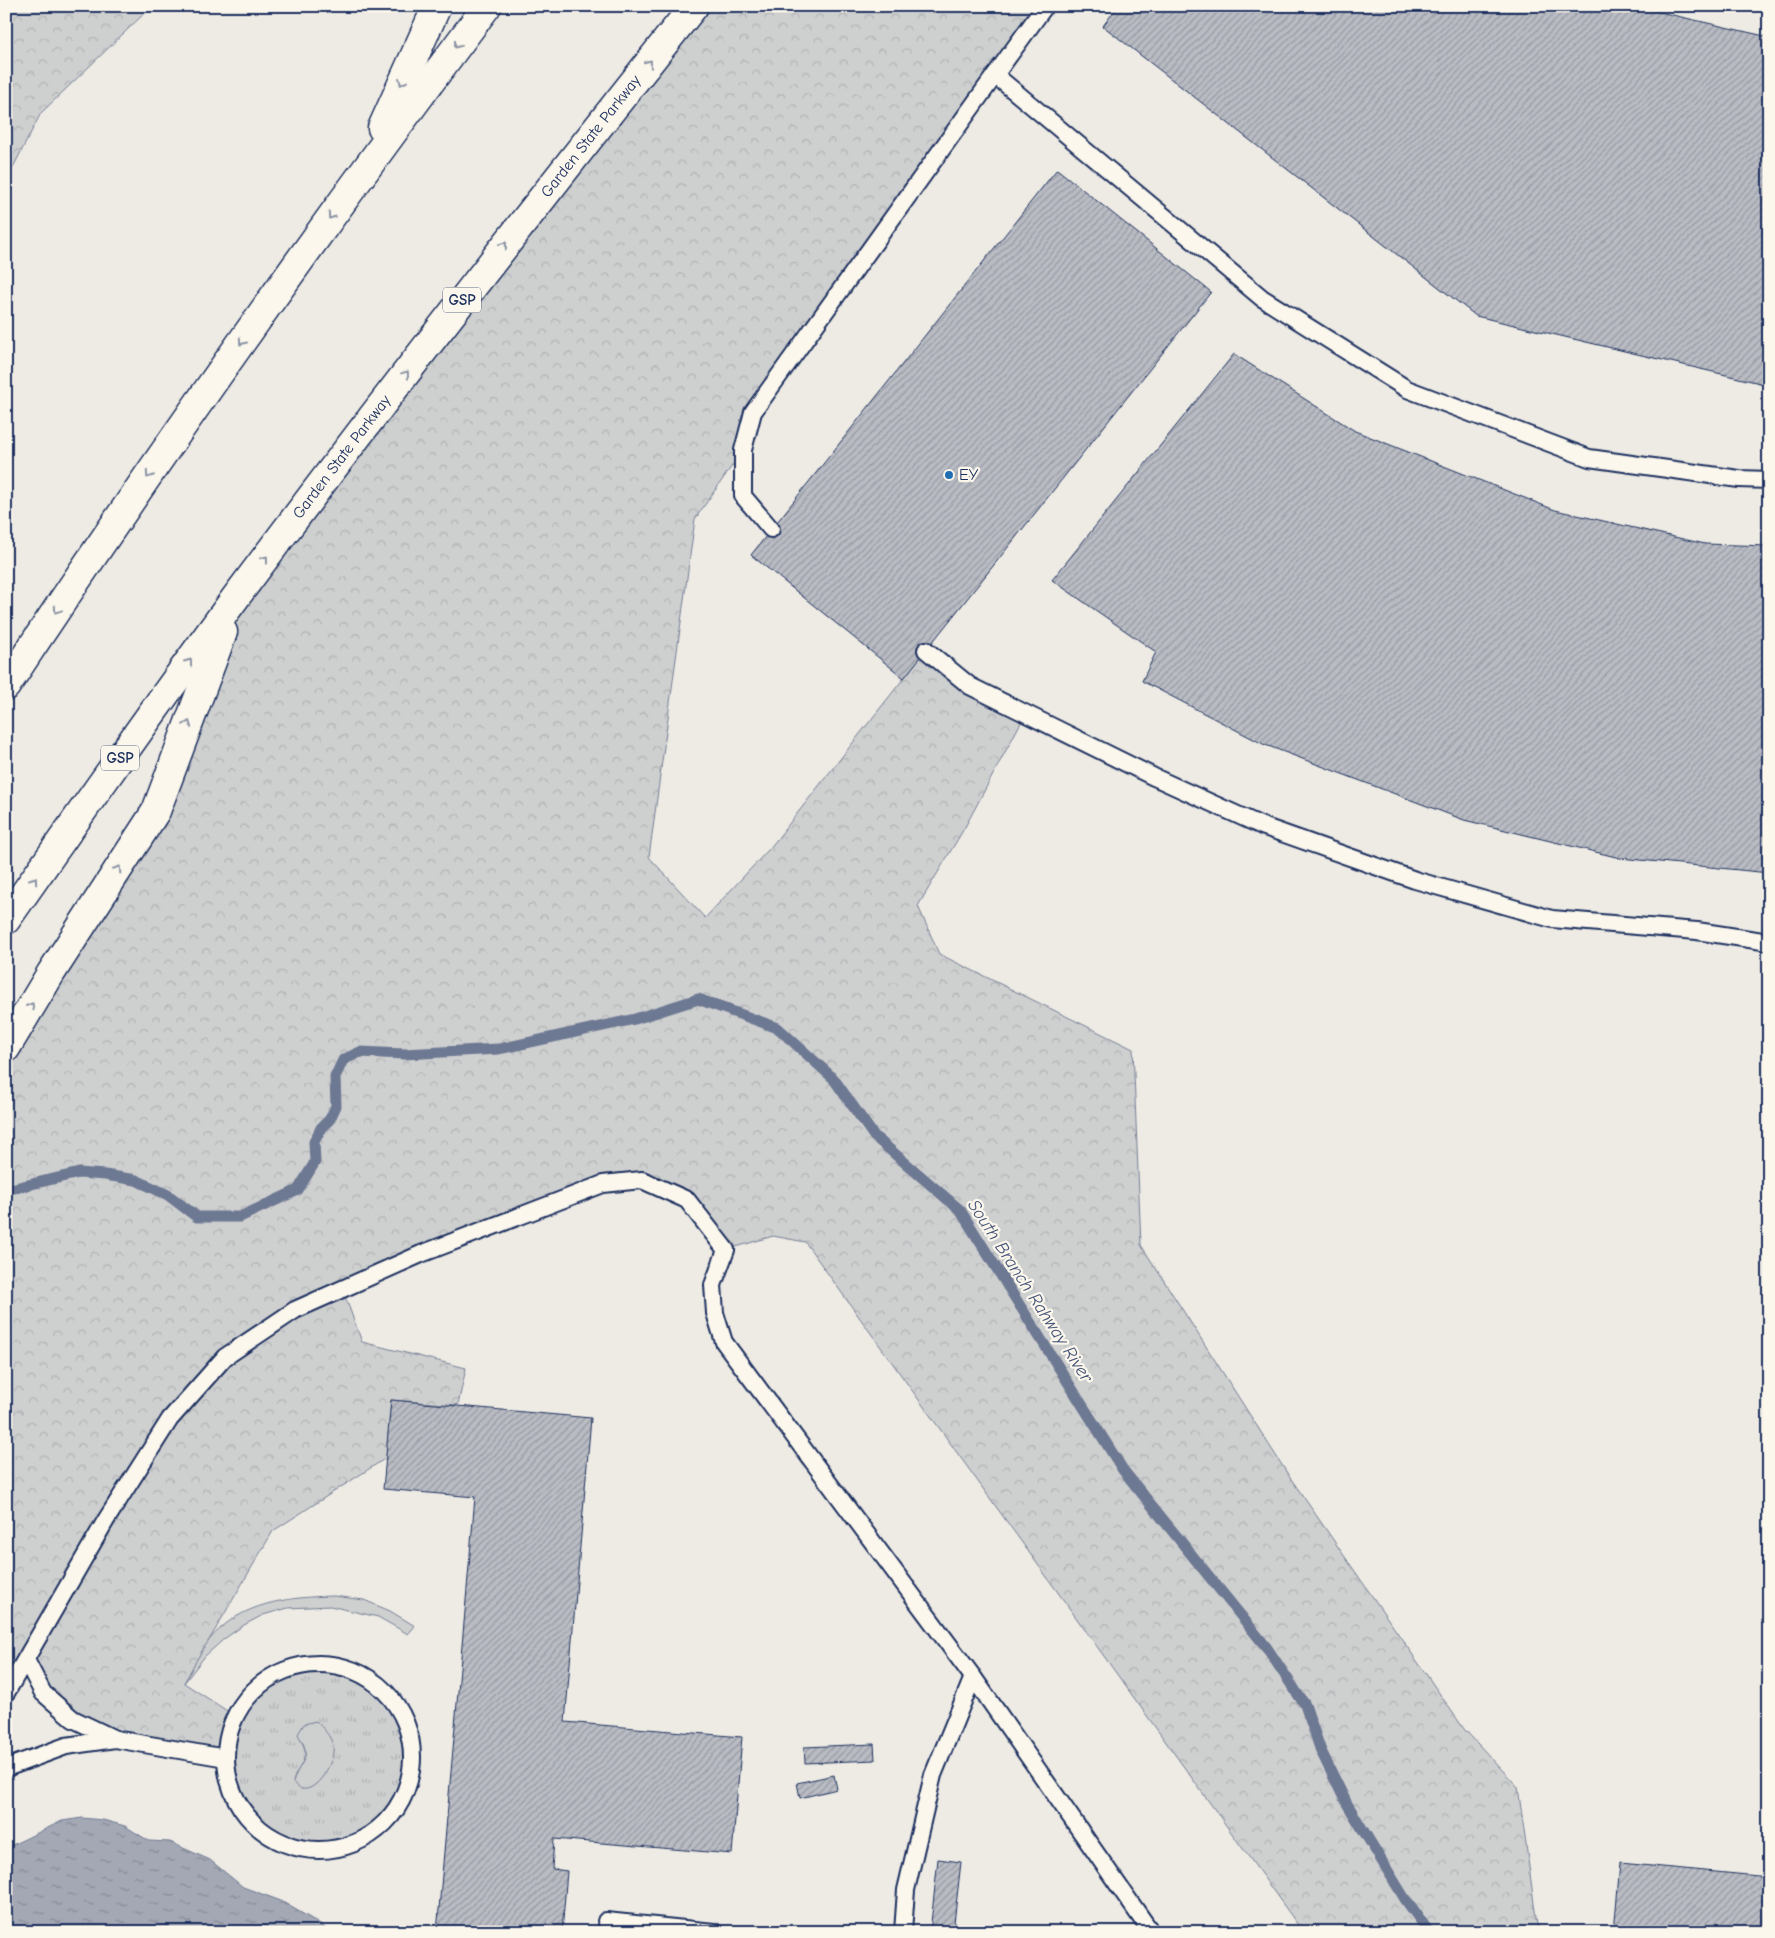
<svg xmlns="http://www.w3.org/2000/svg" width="1775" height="1938" font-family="'Comic Neue',sans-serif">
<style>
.grass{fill:url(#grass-tufts);stroke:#747f96;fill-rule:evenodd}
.forest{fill:url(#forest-crowns);stroke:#747f96}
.garden{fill:#cecfcf;stroke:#747f96}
.water{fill:url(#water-ripples);stroke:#6d7892}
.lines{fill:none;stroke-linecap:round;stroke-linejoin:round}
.stream{stroke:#6d7892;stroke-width:11}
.building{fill:url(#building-hatch);stroke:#1b2f5e}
.service-casing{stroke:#1b2f5e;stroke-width:20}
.motorway-casing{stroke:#1b2f5e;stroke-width:31}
.service{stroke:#fbf7ec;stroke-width:16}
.motorway{stroke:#fbf7ec;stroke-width:28}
.oneway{stroke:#8b93a5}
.poi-dot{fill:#1f6fb2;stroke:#fbf7ec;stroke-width:2}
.labels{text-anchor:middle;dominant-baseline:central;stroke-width:4.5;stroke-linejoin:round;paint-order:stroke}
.shield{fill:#fbf7ec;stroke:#5e6b89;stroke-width:1}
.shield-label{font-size:15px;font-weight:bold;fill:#1b2f5e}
.street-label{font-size:16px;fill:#1b2f5e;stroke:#fbf7ec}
.poi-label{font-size:16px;fill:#1b2f5e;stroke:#fbf7ec;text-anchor:start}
.water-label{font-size:18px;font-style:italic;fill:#445378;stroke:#fbf7ec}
</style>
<defs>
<pattern id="grass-tufts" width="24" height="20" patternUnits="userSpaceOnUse" patternTransform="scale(1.25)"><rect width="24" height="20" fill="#cecfcf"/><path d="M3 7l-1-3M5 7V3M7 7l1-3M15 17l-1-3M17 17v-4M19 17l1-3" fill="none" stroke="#b0b2b4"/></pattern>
<pattern id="forest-crowns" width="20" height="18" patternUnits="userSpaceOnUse" patternTransform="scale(1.25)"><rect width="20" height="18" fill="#cecfcf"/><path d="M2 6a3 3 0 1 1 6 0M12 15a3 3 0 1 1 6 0" fill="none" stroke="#b0b2b4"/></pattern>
<pattern id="water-ripples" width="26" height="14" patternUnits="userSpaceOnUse" patternTransform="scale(1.25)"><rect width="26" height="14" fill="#a3a8b4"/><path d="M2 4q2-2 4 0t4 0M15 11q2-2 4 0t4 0" fill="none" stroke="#848996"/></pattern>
<pattern id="building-hatch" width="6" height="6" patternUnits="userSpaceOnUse" patternTransform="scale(1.25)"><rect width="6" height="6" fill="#b9bcc3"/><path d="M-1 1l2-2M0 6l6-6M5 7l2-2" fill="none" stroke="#9699a2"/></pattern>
</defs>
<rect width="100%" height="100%" fill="#eeebe4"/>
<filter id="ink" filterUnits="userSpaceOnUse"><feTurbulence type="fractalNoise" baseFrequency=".02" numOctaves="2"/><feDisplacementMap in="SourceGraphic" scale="10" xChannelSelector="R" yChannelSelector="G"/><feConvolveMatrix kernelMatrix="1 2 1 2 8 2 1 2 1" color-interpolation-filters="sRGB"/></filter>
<g filter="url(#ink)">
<path class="grass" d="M310 1664C331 1665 352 1667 371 1679 385 1688 395 1702 402 1717 421 1755 411 1802 378 1829 373 1832 368 1838 363 1840 347 1847 332 1849 315 1849 290 1849 266 1836 249 1818 243 1813 239 1803 235 1796 230 1788 229 1780 228 1771 220 1728 242 1695 277 1673 286 1668 300 1666 310 1664ZM300 1739 332 1762 316 1784 302 1789 293 1782C298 1763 313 1759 300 1739Z"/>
<g class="forest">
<polygon points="6,6 152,6 41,113 6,181"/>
<polygon points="694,6 1045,6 753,412 743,450 695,519 649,857 705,918 770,848 926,650 1026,713 965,827 918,906 939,954 1133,1049 1141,1245 1289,1476 1464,1729 1518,1787 1538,1932 1303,1932 805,1242 773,1236 726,1250 687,1201 642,1180 603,1184 342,1288 362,1342 466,1368 458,1405 391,1400 386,1458 273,1531 184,1683 235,1716 227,1737 226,1758 115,1739 73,1719 27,1661 6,1693 6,1048 156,811 236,598"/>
</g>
<g class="garden">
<path d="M334 1596 364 1600 390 1611 415 1626 408 1634 378 1617 330 1606 288 1608 263 1615 244 1625 224 1639 205 1656 184 1683C192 1669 200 1652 210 1639 241 1602 289 1597 334 1596Z"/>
<path d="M316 1721C323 1728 331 1736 333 1746 336 1764 309 1806 293 1782 296 1769 308 1760 305 1749 304 1743 300 1739 298 1734L304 1724Z"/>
</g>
<polygon class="water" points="82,1818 103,1820 125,1826 149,1841 170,1842 210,1860 243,1887 281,1901 322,1925 329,1932 6,1932 6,1848 62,1821"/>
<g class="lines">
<polyline class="stream" points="6,1190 79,1173 105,1175 136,1180 168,1195 197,1217 240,1217 298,1190 315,1162 314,1142 321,1128 330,1119 336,1106 335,1077 343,1060 360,1052 404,1054 499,1049 635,1019 698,999 778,1028 833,1078 874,1136 960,1210 1123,1470 1267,1648 1305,1705 1321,1751 1346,1802 1405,1899 1429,1932"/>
</g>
<g class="building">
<polygon points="1118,6 1633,6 1769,37 1769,362 1764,384 1476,316 1103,26"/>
<polygon points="1057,169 1211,292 904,678 751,555"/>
<polygon points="1234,354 1355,431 1555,510 1705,544 1769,546 1769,873 1620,858 1464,820 1263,744 1142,681 1156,652 1052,580"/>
<polygon points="391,1400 591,1418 565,1722 742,1737 732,1854 554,1839 552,1869 567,1871 562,1932 437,1932 475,1497 383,1489"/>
<polygon points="874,1744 875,1760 805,1763 804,1747"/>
<polygon points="834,1775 837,1789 800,1798 797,1783"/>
<polygon points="938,1859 961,1862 953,1932 930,1932"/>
<polygon points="1620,1863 1769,1877 1769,1932 1614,1932"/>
</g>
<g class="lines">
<defs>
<g id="service">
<polyline points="1045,6 995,75 1262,298 1407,389 1589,458 1739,479 1769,480"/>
<polyline points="771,529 743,496 743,450 753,412 995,75"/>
<polyline points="926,650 970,686 1154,777 1262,826 1415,880 1552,919 1697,931 1769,942"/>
<polyline points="26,1660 43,1693 73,1719 115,1739"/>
<circle cx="319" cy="1757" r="93"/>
<polyline points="6,1693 106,1520 170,1419 225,1357 295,1310 421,1254 603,1184 642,1180 687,1200 726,1250 713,1285 715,1313 724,1342 973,1677 1151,1932"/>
<polyline points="6,1768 66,1746 115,1739 226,1758"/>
<polyline points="606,1921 714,1932"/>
<polyline points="903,1932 906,1890 933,1775 973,1677"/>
</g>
<g id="motorway">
<polyline points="382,128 437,6"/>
<path d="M6 686C159 454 320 228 487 6"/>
<path id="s1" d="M6 920C82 811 158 703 236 597 385 397 539 201 694 6"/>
<polyline points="6,1048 51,973 156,811 223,632"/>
</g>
</defs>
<use href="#service" class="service-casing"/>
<use href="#motorway" class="motorway-casing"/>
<use href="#service" class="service"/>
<use href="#motorway" class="motorway"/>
</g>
<defs><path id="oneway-chevron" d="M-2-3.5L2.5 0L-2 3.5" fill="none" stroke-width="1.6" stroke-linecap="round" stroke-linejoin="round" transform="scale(1.25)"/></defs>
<g class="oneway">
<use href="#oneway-chevron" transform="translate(457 45) rotate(127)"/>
<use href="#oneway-chevron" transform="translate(649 63) rotate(-52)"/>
<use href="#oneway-chevron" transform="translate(402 82) rotate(115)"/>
<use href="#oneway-chevron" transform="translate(331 216) rotate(125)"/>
<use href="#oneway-chevron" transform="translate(504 245) rotate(-52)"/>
<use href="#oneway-chevron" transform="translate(242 342) rotate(125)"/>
<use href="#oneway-chevron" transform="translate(406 374) rotate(-53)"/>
<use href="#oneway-chevron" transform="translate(149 475) rotate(124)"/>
<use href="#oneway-chevron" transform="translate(265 559) rotate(-53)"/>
<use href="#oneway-chevron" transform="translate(57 610) rotate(124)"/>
<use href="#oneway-chevron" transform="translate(189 662) rotate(-54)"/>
<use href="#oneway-chevron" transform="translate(188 724) rotate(-69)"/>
<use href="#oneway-chevron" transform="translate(118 869) rotate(-57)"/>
<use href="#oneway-chevron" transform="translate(34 880) rotate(-55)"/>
<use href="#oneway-chevron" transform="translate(31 1006) rotate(-60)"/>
</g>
</g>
<circle class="poi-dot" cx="949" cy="475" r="5"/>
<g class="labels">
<g class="shield">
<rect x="443" y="287.5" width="38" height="25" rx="4"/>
<rect x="101" y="745.5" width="38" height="25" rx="4"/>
</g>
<g class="shield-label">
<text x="462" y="300">GSP</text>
<text x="120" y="758">GSP</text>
</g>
<g class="street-label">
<text stroke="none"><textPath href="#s1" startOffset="978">Garden State Parkway</textPath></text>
<text stroke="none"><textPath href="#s1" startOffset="572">Garden State Parkway</textPath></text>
</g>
<g class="poi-label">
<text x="959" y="475">EY</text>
</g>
<g class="water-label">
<text transform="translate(1030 1291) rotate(57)">South Branch Rahway River</text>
</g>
</g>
<rect width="1775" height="1938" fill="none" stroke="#fbf7ec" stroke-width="25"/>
<rect x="12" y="12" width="1750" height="1913" fill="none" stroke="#1b2f5e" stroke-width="2" filter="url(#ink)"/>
</svg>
